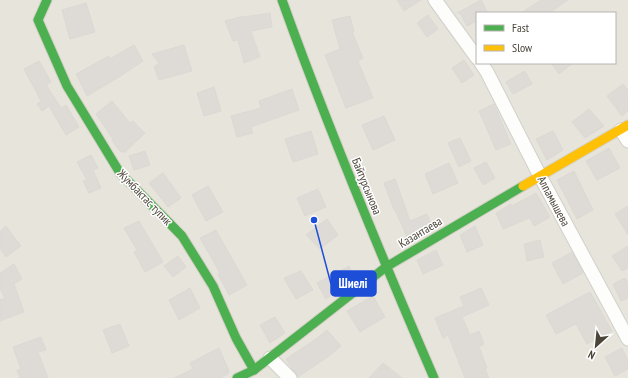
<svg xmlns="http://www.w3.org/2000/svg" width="628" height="378" font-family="'PT Sans Narrow',sans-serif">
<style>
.residential{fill:#e7e4dc;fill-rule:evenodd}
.building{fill:#dedbd6;stroke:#dcd9d4}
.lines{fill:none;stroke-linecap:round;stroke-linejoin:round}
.street-casing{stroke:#d2d0cb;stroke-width:15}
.fast-casing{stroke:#d3cfc5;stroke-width:11}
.slow-casing{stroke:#d3cfc5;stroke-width:11}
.street{stroke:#fdfdfc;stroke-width:13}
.fast{stroke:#4caf50;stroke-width:9}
.slow{stroke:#ffc107;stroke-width:9}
.labels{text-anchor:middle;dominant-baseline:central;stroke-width:3;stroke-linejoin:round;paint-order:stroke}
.street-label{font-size:12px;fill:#4b4439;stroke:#fff}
.leader{fill:none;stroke:#1d4ed8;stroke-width:1.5}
.callout-dot{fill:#1d4ed8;stroke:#fff;stroke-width:1.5}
.callout{fill:#1d4ed8;stroke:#1d4ed8;stroke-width:1.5}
.callout-label{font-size:13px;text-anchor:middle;font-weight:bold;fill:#fff}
</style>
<rect width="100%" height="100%" fill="#f4f2ee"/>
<path class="residential" d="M0 0H628V378H0ZM477 13H615V63H477Z"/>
<g class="building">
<polygon points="397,0 421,0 404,11"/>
<polygon points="481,0 488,13 477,13 477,21 467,26 460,13 457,13"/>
<polygon points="541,0 568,0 549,13 521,13"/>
<polygon points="86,3 95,32 70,39 62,10"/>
<polygon points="270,13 272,27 251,31 260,57 244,63 238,40 233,41 225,21 244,16 244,17"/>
<polygon points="428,15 438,29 427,37 417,23"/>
<polygon points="350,16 354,32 352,32 363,58 358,61 373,98 346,108 325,55 340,49 332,20"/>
<polygon points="134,45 143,61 119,77 87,96 76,74 109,56 110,59"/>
<polygon points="184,45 192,71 159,80 154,67 159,63 152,54"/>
<polygon points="464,60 474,75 462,83 452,68"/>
<polygon points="39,61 51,82 46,85 61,108 66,105 79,127 66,135 49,106 42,111 37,104 41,101 24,69"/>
<polygon points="551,63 573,63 559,74"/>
<polygon points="525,71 532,84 513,94 506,82"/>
<polygon points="623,84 628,90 628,111 622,116 607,96"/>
<polygon points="214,87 221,111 204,116 197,93"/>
<polygon points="292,89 299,110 251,127 253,133 237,137 231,116 261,108 259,101"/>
<polygon points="112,101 130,123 133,121 145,133 125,152 121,152 116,146 112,140 113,139 96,114"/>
<polygon points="494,104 511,144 496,150 479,111"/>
<polygon points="589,109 604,126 585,138 572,122"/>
<polygon points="384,116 395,140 373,150 362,125"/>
<polygon points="311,131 318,154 293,162 285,139"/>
<polygon points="553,131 563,150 547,160 536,139"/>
<polygon points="460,138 471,161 459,167 448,143"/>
<polygon points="609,148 620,168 597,180 586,161"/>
<polygon points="145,151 150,165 134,170 129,156"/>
<polygon points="91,155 98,168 93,170 101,188 89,193 83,181 87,180 77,162"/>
<polygon points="486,162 495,178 483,185 474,168"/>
<polygon points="449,163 458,183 433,194 425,174"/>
<polygon points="574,171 593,210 577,219 557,180"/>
<polygon points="163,173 181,198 168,207 149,183"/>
<polygon points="395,179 410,221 427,214 432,227 409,241 395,210 394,210 384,183"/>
<polygon points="208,186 223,212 206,221 192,195"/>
<polygon points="318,189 326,207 305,216 297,198"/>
<polygon points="536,193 550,217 534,226 530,218 503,229 496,213 511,204 512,206"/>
<polygon points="628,206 628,235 615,214"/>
<polygon points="327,219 338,235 320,249 306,235"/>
<polygon points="139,221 163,262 145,272 134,252 137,250 124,228"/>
<polygon points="6,226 21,246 6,257 0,249 0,231"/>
<polygon points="475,226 483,245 467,252 460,235"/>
<polygon points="216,230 247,285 229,295 218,274 220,273 200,238"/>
<polygon points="540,240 544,257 527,261 524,244"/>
<polygon points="628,246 628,268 622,271 612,256"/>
<polygon points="436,250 443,265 423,274 417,260"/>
<polygon points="572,252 583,273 563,284 552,263"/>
<polygon points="178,256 186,267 173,277 164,266"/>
<polygon points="14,264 22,279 14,284 24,312 0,321 0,300 5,298 0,289 0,273"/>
<polygon points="349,266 354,278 326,299 317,283"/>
<polygon points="301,271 313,290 296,299 284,278"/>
<polygon points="625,278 628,283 628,298 621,301 613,284"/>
<polygon points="190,288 200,308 179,320 169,300"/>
<polygon points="481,288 489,305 462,317 470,335 479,331 484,344 479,347 487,368 485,369 489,378 465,378 448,335 443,338 435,318 464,306 460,297"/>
<polygon points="590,292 612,331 587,344 576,324 556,334 546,315"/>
<polygon points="373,296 385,317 360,332 347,311"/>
<polygon points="275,317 285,333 270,343 260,325"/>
<polygon points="120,324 129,346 112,353 103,330"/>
<polygon points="327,330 341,346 329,356 298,377 286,359 316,339"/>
<polygon points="41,337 46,350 38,352 48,378 20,378 17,370 21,369 13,347"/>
<polygon points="219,348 229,371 228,374 220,378 174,378 193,369 190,363"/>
<polygon points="622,348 628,360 628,369 615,376 605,357"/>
<polygon points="383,363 402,378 369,378"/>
</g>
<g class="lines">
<defs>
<g id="street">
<polyline points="435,0 477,58"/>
<polyline points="481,63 487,72 540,176 628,339"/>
<polyline points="621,130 628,141"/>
<polyline points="270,358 290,378"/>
</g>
<g id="fast">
<polyline points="47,0 38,20 67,86 120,173 182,236 213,286 236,338 254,370"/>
<path d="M282 0C328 128 380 253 434 378"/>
<polyline points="237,378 254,370 386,267 523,186"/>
</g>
<polyline id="slow" points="523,186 628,125"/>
</defs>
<use href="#street" class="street-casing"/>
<use href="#fast" class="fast-casing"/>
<use href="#slow" class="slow-casing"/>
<use href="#street" class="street"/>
<use href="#fast" class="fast"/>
<use href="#slow" class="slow"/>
</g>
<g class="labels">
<g class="street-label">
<text transform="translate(367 186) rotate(68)">Байтурсынова</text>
<text transform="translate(145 197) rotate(46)">Жумбактас тупик</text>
<text transform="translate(554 201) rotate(62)">Алпамышева</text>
<text transform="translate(420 232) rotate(-31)">Казантаева</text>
</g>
</g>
<path class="leader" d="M314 220L331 284"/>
<circle class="callout-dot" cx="314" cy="220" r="4"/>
<rect class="callout" x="331" y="271" width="45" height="25" rx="4"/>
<g class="callout-label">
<text x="353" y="288">Шиелі</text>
</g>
<rect x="476" y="12" width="140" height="52" fill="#ffffff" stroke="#b7b4b0"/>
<rect x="484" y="25" width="20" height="6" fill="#4caf50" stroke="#b7b4b0"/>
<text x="512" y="32" font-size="12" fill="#4b4439">Fast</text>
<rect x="484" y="45" width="20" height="6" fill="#ffc107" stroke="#b7b4b0"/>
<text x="512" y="52" font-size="12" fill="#4b4439">Slow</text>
<g transform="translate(596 346) rotate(207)" stroke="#ffffff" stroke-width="3" paint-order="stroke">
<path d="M0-3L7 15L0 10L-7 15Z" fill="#4b4439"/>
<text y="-6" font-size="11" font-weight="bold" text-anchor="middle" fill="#4b4439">N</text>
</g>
</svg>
